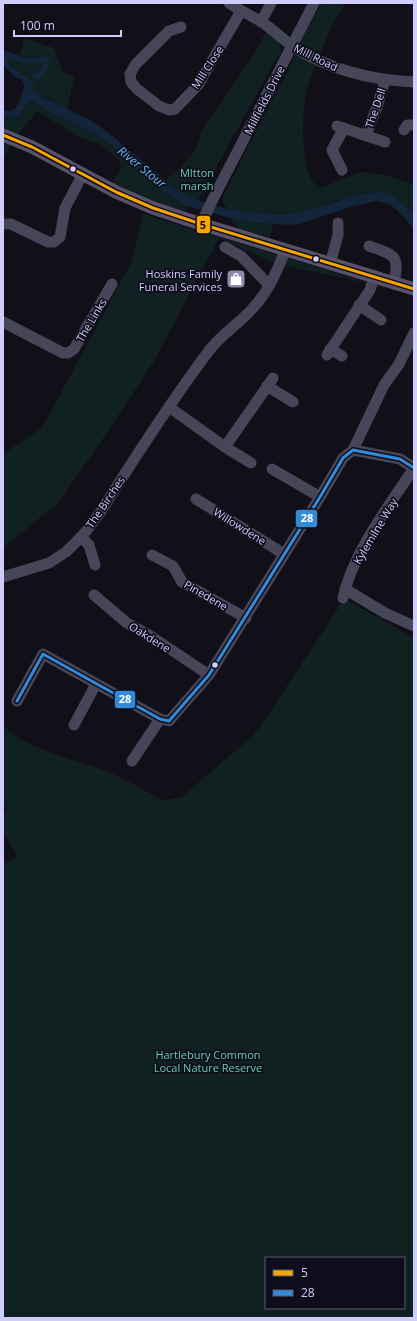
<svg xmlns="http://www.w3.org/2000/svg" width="417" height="1321" font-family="'Open Sans',sans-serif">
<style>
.green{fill:#112121;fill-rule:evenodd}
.water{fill:#12253b}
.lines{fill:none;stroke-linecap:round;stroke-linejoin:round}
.minor{stroke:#464658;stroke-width:11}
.major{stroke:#585169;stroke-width:13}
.bus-1-casing{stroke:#0f0d1b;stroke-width:6}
.bus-2-casing{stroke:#0f0d1b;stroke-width:6}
.bus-1{stroke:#f7a600;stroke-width:3}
.bus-2{stroke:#338bd7;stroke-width:3}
.bus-dot{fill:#cfcdf9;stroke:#0f0d1b;stroke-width:1.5}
.labels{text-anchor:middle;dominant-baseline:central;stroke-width:3.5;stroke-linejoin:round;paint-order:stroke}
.street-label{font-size:11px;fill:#cfcdf9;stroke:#0f0d1b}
.park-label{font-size:11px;fill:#63d0ac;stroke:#0f0d1b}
.poi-label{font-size:11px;fill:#cfcdf9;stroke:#0f0d1b;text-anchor:end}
.water-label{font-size:12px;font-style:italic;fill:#67b9ed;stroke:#0f0d1b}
.line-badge{stroke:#0f0d1b;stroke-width:1.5}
.badge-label{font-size:11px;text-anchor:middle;font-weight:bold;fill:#fff}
.pale-badge-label{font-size:11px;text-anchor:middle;font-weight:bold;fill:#111}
</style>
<rect width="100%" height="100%" fill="#111018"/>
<g class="green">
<polygon points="322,3 345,3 331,27 320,55 309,50 300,41"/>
<polygon points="267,31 278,38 281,51 198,200 191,198 178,191 164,181 182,166 196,149 202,130 253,55"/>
<path d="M24 38 54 48 62 71 74 77 67 110 32 90 31 81 7 62V59L26 63 44 62 42 68 38 71 46 74 50 61 40 56C32 58 27 58 20 55Z"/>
<path d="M298 49 316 64C312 74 308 84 306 94 302 113 300 172 316 185 317 187 319 187 321 188L360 172 386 175 414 185V213L397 199 388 193 381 191 361 194 338 200 325 206 293 213H258L227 209 223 203V197L278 88 283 81Z"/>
<path d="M32 100 44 109 94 134 108 142 167 194 187 206 186 211C162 209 133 193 112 183L121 168 119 160 102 145 76 136 62 126 37 111 18 135 3 129V116C22 119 20 110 32 100Z"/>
<polygon points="3,141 11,144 3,160"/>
<polygon points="143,214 372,284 277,264 219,238 156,358 104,437 59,502 3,548 3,454 42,428 131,263"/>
<polygon points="229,218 255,223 273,225 270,237 239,229"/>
<path d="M343 598 414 638V1318H3V864L17 856 3 831V812L7 810 3 803V724C19 748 79 760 106 771 126 779 145 791 164 801L183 796 250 738 260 727 337 610ZM266 1258H404V1308H266Z"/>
</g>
<path class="water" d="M3 50C10 52 26 59 33 58 37 58 41 56 46 56 56 62 45 75 38 80L32 77 33 74 42 68 44 62 29 64 7 59V62L35 84 32 90 44 98 92 121 110 134 156 172 172 187 191 198 227 209 258 213 281 214 293 213 325 206 352 196 381 191 388 193 397 199 414 213V229L397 210 388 204 376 201 350 207 299 224 290 225 255 223 229 218 187 206 167 194 132 165 108 142 94 134 44 109 32 100C19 110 24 120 3 116V110C6 111 10 112 13 110 20 106 23 93 24 85L22 80 16 78 3 65Z"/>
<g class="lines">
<g class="minor">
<path d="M229 3C239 10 250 15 260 21 272 28 281 38 292 46 328 69 371 80 414 82"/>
<polyline points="261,22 271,3"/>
<polyline points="181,27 169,31 136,64 130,74 131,82 137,89 159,106 169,110 175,109 198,85 241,11"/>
<polyline points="337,126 385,142"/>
<polyline points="404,130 407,125 414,125"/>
<polyline points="366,135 377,107 385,80"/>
<polyline points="342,170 332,150 344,128"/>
<polyline points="3,224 11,224 48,242 54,242 60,237 65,208 83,174"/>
<polyline points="201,224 214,197 314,3"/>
<path d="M369 246C394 255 400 254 394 283"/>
<polyline points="225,247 241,256 269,285"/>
<polyline points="330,264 338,235 338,223"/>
<polyline points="359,305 381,320"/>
<polyline points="3,322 63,353 68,353 74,349 112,284"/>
<polyline points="330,349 342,356"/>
<polyline points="327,355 370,290 374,277"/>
<polyline points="267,386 293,402"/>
<polyline points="169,407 225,447 251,463"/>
<polyline points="225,447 273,378"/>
<polyline points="353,450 384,385 399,364 414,333"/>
<polyline points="272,469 320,497"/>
<polyline points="196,499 284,554"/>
<path d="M81 537C98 519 111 495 124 475 151 433 178 392 208 352 220 335 239 324 253 308 268 292 278 270 285 250"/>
<polyline points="152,555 173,566 182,582 246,618"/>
<polyline points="3,577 49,563 66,552 81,537 89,545 95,565"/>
<polyline points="345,589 385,613 414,626"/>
<polyline points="94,595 127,623 149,635 209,675"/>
<path d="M343 598C353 552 389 506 414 468"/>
<polyline points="17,701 43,654 160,719 169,721 209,675 320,497 343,458 353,450 400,459 414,468"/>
<polyline points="74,725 96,684"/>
<polyline points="132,761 160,719"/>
</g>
<polyline class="major" points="3,135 32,147 116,192 153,208 201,224 414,289"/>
<defs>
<polyline id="bus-1" points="3,135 32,147 116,192 153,208 201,224 414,289"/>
<polyline id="bus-2" points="17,701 43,654 160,719 169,721 209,675 320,497 343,458 353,450 400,459 414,468"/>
</defs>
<use href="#bus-1" class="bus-1-casing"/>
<use href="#bus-2" class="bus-2-casing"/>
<use href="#bus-1" class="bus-1"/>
<use href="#bus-2" class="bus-2"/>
</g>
<defs>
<symbol id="shop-square" viewBox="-11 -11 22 22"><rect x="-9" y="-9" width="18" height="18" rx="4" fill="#8c8baa" stroke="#0f0d1b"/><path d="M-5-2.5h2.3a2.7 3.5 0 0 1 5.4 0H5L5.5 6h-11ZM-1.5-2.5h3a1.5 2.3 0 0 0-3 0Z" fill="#fff"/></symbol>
</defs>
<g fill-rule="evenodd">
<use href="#shop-square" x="225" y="268" width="22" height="22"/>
</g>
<g class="bus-dot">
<circle cx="73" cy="169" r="3.5"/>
<circle cx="316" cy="259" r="3.5"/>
<circle cx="215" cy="665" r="3.5"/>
</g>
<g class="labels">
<g class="street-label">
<text transform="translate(316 57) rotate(26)">Mill Road</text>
<text transform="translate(207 67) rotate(-57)">Mill Close</text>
<text transform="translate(264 100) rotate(-63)">Millfields Drive</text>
<text transform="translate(375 108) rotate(-71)">The Dell</text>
<text transform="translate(91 320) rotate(-59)">The Links</text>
<text transform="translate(105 502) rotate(-56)">The Birches</text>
<text transform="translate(240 526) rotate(32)">Willowdene</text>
<text transform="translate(375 531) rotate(-59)">Kylemilne Way</text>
<text transform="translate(206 595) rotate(30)">Pinedene</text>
<text transform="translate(150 637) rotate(32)">Oakdene</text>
</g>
<g class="park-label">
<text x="197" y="172">MItton<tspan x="197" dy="13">marsh</tspan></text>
<text x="208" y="1054">Hartlebury Common<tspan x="208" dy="13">Local Nature Reserve</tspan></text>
</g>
<g class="poi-label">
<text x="222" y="273">Hoskins Family<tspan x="222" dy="13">Funeral Services</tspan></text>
</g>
<g class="water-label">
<text transform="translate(142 167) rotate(39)">River Stour</text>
</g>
</g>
<g class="line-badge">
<rect x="196" y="215" width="15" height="19" rx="4" fill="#f7a600"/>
<rect x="295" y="509" width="23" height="19" rx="4" fill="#338bd7"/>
<rect x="114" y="690" width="22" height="19" rx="4" fill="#338bd7"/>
</g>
<g class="badge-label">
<text x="307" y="522">28</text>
<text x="125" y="703">28</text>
</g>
<g class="pale-badge-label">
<text x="203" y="229">5</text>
</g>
<rect width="417" height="1321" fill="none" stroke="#cfcdf9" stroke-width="8"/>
<rect x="265" y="1257" width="140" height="52" fill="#0f0d1b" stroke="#5c5a74"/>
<rect x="273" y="1270" width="20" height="6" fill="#f7a600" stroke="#5c5a74"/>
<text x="301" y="1277" font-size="12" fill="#cfcdf9">5</text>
<rect x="273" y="1290" width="20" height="6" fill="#338bd7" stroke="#5c5a74"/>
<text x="301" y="1297" font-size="12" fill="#cfcdf9">28</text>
<path d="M14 30v6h107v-6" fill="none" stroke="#cfcdf9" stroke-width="2"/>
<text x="20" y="30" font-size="12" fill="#cfcdf9" stroke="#0f0d1b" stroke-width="3" paint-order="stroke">100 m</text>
</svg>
